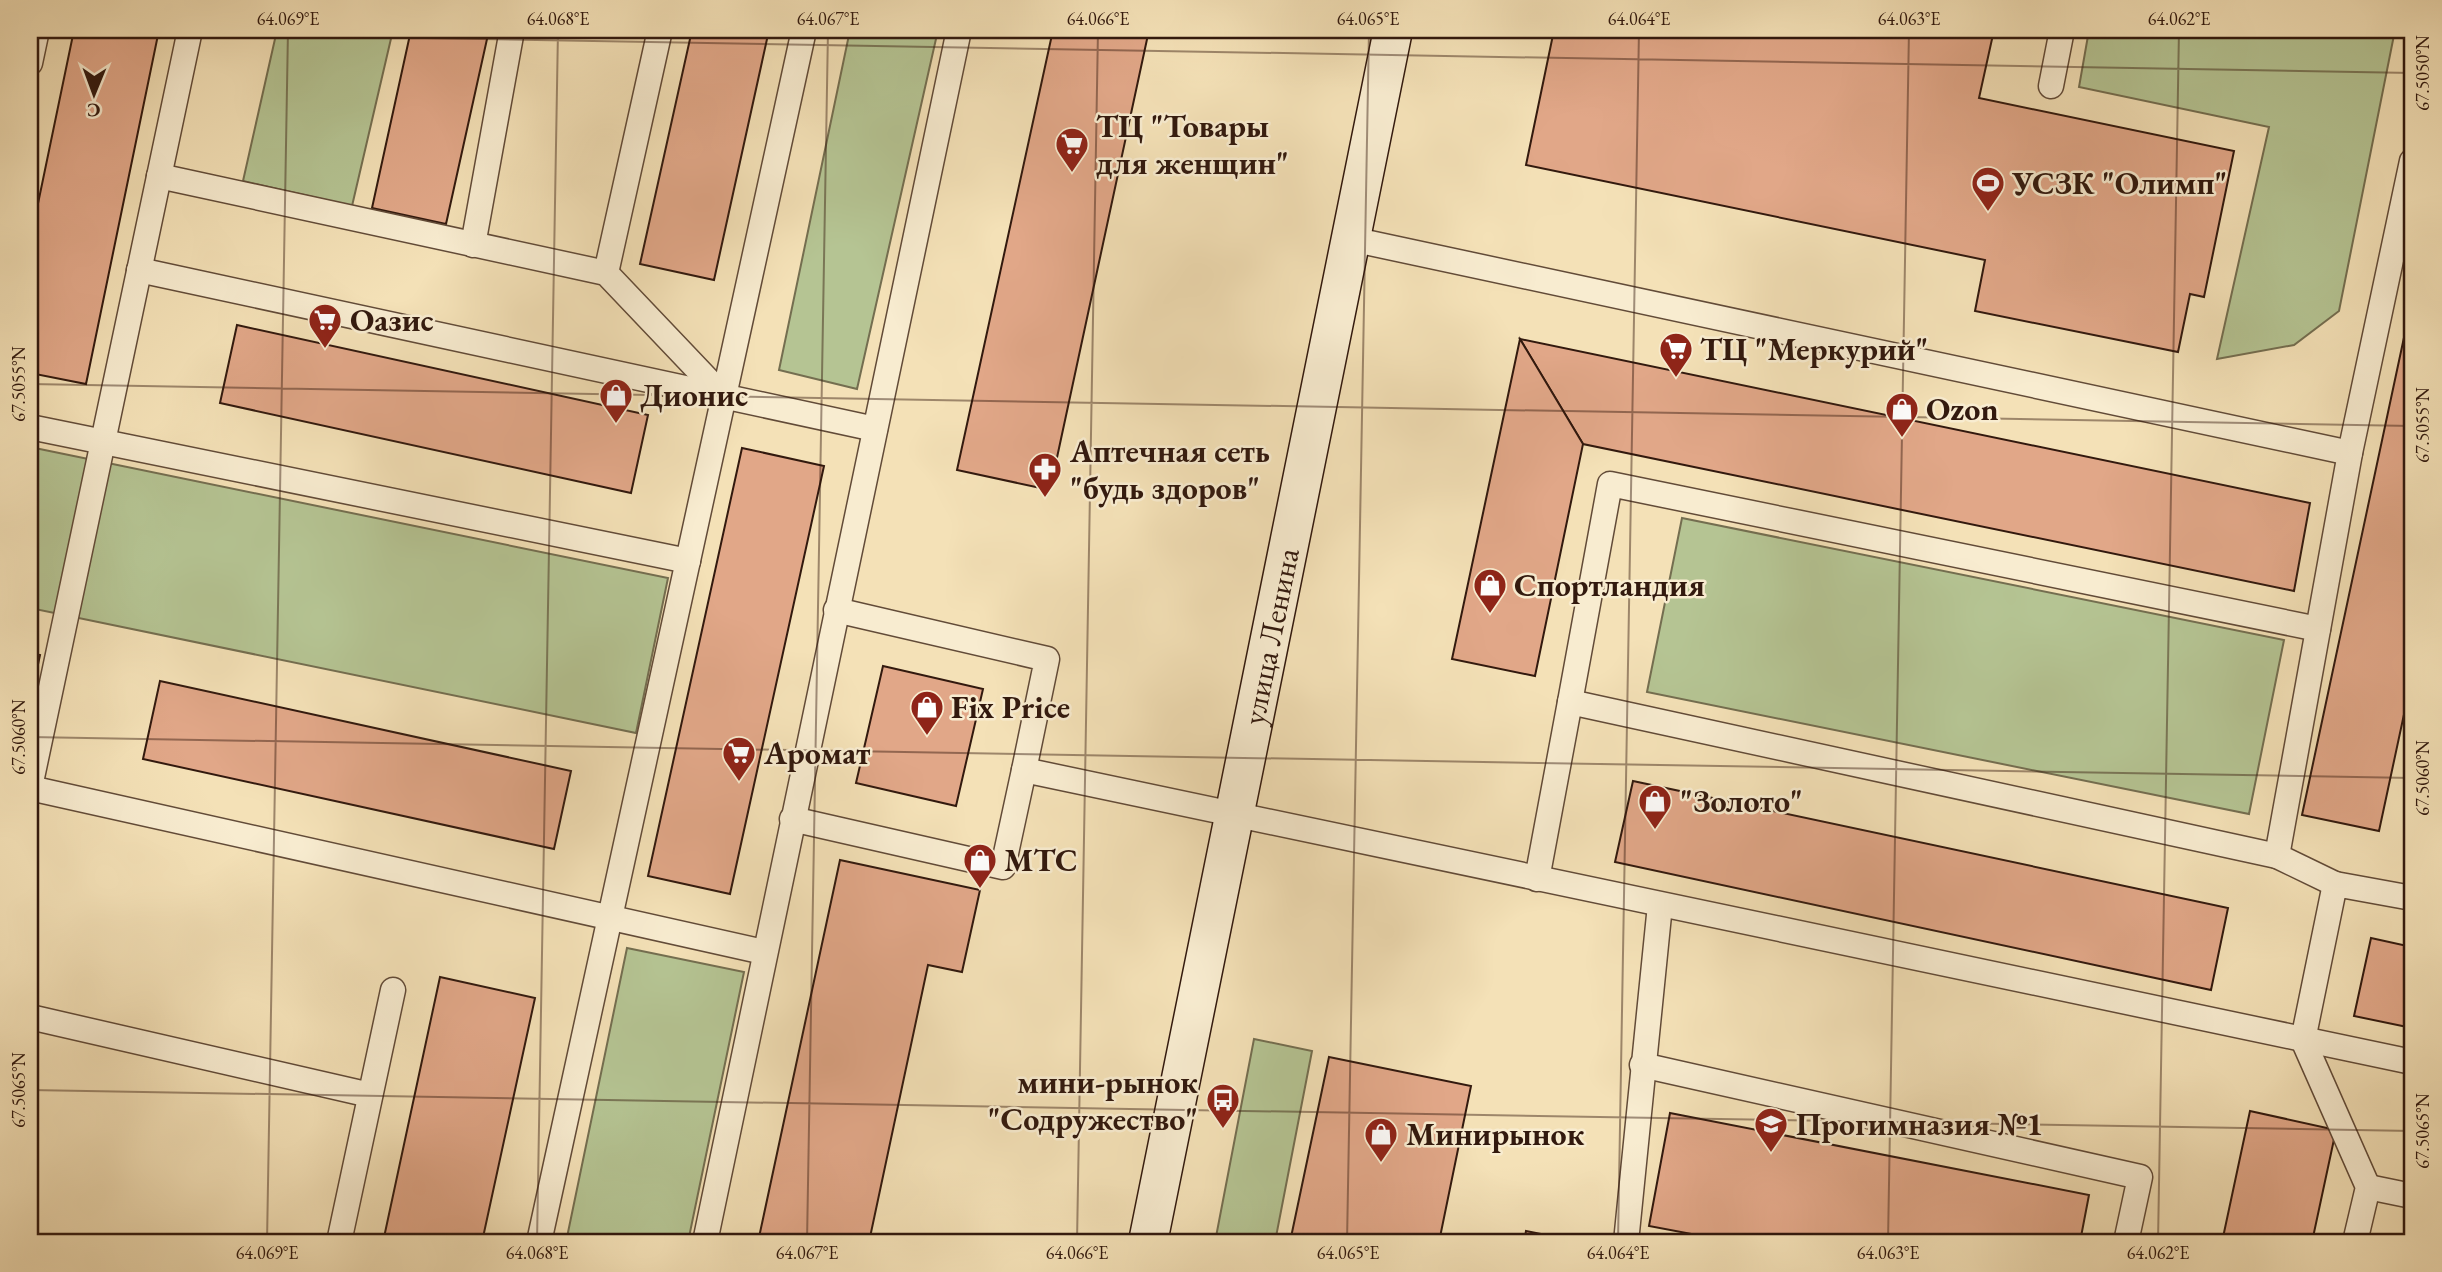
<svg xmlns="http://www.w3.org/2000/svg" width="2442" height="1272" font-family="'EB Garamond',serif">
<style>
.green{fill:#b5c493;stroke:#746e50;stroke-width:2}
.building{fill:#e1a788;stroke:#32190e;stroke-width:2}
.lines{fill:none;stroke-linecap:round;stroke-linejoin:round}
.service-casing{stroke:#624b38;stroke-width:27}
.secondary-casing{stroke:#32190e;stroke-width:41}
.service{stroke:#f8ecd0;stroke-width:24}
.secondary{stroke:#f8ecd0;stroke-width:38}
.ticks{fill:none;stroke:#32190e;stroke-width:2;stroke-opacity:0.45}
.labels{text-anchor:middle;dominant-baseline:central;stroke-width:5;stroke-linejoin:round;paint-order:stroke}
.poi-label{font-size:32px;font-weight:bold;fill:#32190e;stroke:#f8ecd0;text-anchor:start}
.street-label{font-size:32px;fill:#32190e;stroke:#f8ecd0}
.neatline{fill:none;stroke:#32190e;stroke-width:2.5}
.ticks-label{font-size:18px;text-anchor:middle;fill:#32190e}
</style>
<rect width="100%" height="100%" fill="#f4e1b7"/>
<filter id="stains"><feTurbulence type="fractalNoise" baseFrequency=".00286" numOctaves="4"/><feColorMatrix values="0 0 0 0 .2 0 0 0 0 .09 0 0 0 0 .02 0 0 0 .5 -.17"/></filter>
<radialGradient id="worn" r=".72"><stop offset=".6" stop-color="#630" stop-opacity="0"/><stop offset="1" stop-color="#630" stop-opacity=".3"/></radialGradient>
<g class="green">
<polygon points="277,30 393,30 352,206 243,181"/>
<polygon points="850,30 938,30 857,389 779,370"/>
<polygon points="2089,30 2395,30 2339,311 2294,345 2217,359 2269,127 2079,87"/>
<polygon points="30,447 668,578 636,733 30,608"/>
<polygon points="1682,518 2284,640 2249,814 1647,692"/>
<polygon points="627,948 744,972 688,1242 566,1242"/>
<polygon points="1254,1039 1312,1051 1275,1242 1215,1242"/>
</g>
<g class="building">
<polygon points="74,30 159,30 86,384 30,373 30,242"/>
<polygon points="411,30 489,30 446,224 372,208"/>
<polygon points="692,30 769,30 714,280 640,264"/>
<polygon points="1053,30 1149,30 1050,490 957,470"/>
<polygon points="1554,30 1994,30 1979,98 2234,151 2204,297 2190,294 2178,352 1975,311 1985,260 1526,165"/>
<polygon points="2412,300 2412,677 2379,831 2302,815"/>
<polygon points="237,325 648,415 631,493 220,403"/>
<polygon points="1520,339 2310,503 2294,591 1583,444"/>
<polygon points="1520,339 1583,444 1535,676 1452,659"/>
<polygon points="742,448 824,466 730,894 648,876"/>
<polygon points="30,653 40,655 30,702"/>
<polygon points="883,666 983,689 956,806 856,783"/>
<polygon points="160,681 571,771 554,849 143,759"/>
<polygon points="1633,781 2228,908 2211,990 1615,862"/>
<polygon points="840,860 980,890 962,972 928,965 869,1242 758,1242"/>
<polygon points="2371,938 2412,947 2412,1028 2354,1016"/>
<polygon points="440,977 535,998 482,1242 383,1242"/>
<polygon points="1329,1057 1471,1086 1439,1242 1290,1242"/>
<polygon points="2250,1111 2336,1130 2312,1242 2222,1242"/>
<polygon points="1670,1113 2089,1195 2080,1242 1734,1242 1649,1226"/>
<polygon points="1526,1231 1581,1242 1524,1242"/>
</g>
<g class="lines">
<defs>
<g id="service">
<polyline points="30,63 37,30"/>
<polyline points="2051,86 2062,30"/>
<polyline points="159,176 606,273 723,396"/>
<polyline points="1351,239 2350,453"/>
<polyline points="473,245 512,30"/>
<polyline points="139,270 875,429"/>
<polyline points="606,273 660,30"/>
<polyline points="30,427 688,561"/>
<polyline points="836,610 1047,659 1024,770"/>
<polyline points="1570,702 1610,484 2318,629"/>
<polyline points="30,787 190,30"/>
<polyline points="30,788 764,952"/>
<polyline points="792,819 1003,867 1024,770 2412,1062"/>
<polyline points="1537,879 1570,702 2277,856"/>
<polyline points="2335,884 2277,856 2350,453 2412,161"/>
<polyline points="30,1017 370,1095"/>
<polyline points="1642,1065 2140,1177 2126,1242"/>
<polyline points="2368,1187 2412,1196"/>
<polyline points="339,1242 393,990"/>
<polyline points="539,1242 804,30"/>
<polyline points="705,1242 959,30"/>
<polyline points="1626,1242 1660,905"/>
<polyline points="2355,1242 2368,1187 2303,1040 2335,884 2412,898"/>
</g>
<g id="secondary">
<path id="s1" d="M1148 1242 1393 30"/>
</g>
</defs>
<use href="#service" class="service-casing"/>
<use href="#secondary" class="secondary-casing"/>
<use href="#service" class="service"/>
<use href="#secondary" class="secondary"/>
</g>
<path class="ticks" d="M30 31 2412 73M30 384 2412 426M30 737 2412 778M30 1090 2412 1131M267 1242 288 30M537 1242 558 30M807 1242 828 30M1077 1242 1098 30M1347 1242 1369 30M1618 1242 1639 30M1888 1242 1909 30M2158 1242 2179 30"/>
<defs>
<symbol id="supermarket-pin" viewBox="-11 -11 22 30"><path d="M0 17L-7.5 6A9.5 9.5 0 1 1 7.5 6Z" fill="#8f2418" stroke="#f8ecd0"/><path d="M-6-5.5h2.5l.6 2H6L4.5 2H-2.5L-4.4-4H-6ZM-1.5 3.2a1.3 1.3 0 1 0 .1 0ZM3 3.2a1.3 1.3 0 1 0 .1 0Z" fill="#fff"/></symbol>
<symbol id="stadium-pin" viewBox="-11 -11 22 30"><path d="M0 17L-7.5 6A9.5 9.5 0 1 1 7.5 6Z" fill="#8f2418" stroke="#f8ecd0"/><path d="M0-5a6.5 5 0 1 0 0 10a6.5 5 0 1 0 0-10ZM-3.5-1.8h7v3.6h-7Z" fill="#fff"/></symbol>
<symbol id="shop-pin" viewBox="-11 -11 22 30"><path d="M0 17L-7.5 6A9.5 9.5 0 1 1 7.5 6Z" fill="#8f2418" stroke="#f8ecd0"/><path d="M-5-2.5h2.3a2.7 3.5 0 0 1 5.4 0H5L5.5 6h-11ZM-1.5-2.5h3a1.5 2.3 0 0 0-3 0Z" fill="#fff"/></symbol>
<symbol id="pharmacy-pin" viewBox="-11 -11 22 30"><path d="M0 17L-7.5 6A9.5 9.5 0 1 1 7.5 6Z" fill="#8f2418" stroke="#f8ecd0"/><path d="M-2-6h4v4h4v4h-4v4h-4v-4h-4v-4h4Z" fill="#fff"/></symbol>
<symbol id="bus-pin" viewBox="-11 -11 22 30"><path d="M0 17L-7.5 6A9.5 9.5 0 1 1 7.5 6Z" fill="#8f2418" stroke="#f8ecd0"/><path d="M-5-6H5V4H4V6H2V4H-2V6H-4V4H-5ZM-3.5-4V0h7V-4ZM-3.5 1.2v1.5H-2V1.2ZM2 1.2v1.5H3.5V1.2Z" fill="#fff"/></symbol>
<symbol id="school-pin" viewBox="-11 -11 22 30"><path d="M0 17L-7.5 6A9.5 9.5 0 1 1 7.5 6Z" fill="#8f2418" stroke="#f8ecd0"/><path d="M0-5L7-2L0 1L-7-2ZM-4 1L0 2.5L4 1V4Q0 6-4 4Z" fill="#fff"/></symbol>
</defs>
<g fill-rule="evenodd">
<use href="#supermarket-pin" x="1053" y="125" width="38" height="52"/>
<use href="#stadium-pin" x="1969" y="164" width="38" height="52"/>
<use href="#supermarket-pin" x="306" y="301" width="38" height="52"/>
<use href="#supermarket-pin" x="1657" y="330" width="38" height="52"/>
<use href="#shop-pin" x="597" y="376" width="38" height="52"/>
<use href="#shop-pin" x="1883" y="390" width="38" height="52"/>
<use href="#pharmacy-pin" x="1026" y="450" width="38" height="52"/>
<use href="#shop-pin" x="1471" y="566" width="38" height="52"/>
<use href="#shop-pin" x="908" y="688" width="38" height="52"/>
<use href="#supermarket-pin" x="720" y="734" width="38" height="52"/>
<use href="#shop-pin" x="1636" y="782" width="38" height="52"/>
<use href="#shop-pin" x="961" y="841" width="38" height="52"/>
<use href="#bus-pin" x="1204" y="1081" width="38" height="52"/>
<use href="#school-pin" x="1752" y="1105" width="38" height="52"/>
<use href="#shop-pin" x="1362" y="1115" width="38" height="52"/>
</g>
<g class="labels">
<g class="poi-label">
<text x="1096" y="126">ТЦ "Товары<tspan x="1096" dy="37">для женщин"</tspan></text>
<text x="2012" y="183">УСЗК "Олимп"</text>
<text x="350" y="320">Оазис</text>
<text x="1700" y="349">ТЦ "Меркурий"</text>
<text x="640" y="395">Дионис</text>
<text x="1926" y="409">Ozon</text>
<text x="1070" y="451">Аптечная сеть<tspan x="1070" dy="37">"будь здоров"</tspan></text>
<text x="1514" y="585">Спортландия</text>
<text x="951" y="707">Fix Price</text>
<text x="764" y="753">Аромат</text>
<text x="1680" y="801">"Золото"</text>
<text x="1004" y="860">МТС</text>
<text x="1198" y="1082" text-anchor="end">мини-рынок<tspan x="1198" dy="37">"Содружество"</tspan></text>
<text x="1796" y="1124">Прогимназия №1</text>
<text x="1406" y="1134">Минирынок</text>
</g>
<g class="street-label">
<text stroke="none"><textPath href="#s1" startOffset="618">улица Ленина</textPath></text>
</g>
</g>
<rect width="2442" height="1272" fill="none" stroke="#f4e1b7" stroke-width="77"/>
<g transform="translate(94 94) rotate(181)" stroke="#f8ecd0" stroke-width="5" paint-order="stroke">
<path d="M0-5L12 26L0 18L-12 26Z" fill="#32190e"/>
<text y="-10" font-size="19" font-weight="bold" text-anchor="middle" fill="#32190e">С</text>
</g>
<rect x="38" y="38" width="2366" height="1196" class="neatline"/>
<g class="ticks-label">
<text x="288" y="25">64.069°E</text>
<text x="558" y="25">64.068°E</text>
<text x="828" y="25">64.067°E</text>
<text x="1098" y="25">64.066°E</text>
<text x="1368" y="25">64.065°E</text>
<text x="1639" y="25">64.064°E</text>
<text x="1909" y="25">64.063°E</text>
<text x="2179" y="25">64.062°E</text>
<text transform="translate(2423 73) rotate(-90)" y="6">67.5050°N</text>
<text transform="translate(19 384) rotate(-90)" y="6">67.5055°N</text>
<text transform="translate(2423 425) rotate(-90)" y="6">67.5055°N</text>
<text transform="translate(19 737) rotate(-90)" y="6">67.5060°N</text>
<text transform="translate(2423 778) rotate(-90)" y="6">67.5060°N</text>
<text transform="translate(19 1090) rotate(-90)" y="6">67.5065°N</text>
<text transform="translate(2423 1131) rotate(-90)" y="6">67.5065°N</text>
<text x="267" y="1259">64.069°E</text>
<text x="537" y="1259">64.068°E</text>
<text x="807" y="1259">64.067°E</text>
<text x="1077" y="1259">64.066°E</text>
<text x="1348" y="1259">64.065°E</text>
<text x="1618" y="1259">64.064°E</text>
<text x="1888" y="1259">64.063°E</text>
<text x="2158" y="1259">64.062°E</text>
</g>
<rect width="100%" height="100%" filter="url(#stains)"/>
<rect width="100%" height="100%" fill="url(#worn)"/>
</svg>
